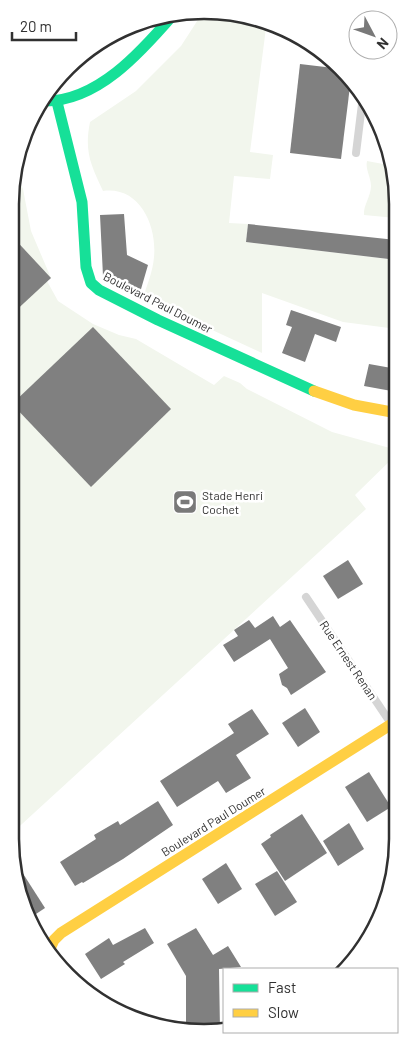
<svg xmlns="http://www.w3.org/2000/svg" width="408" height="1043" font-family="Barlow,sans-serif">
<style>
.green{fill:#f2f6ed}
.building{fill:#808080}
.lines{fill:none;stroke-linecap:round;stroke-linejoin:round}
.lane{stroke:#d5d5d5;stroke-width:8}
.fast{stroke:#16e098;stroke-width:11}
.slow{stroke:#ffcf43;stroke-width:11}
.labels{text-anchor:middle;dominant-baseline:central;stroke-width:5;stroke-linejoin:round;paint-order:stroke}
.street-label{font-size:12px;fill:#313131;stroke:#fff}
.poi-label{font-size:12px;fill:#313131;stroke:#fff;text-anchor:start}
.rim{fill:none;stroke:#313131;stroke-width:2.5}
</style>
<rect width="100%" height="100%" fill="#fff"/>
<g class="green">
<path d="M203 12 267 20 250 152 273 155 270 179 234 176 229 223 248 224 246 242 397 260V329L343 322 262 293V353L143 298C147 285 153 271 154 257 157 226 140 186 103 191 91 165 84 152 90 122L136 91 181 46Z"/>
<path d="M385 143 396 178V218L364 215C363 206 371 196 371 186 371 177 365 169 367 161L383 164Z"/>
<polygon points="15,172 23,189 31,231 51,278 47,281 58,301 93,324 119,335 136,339 214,385 224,376 240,383 247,389 332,432 397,450 397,454 355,495 366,509 10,835 10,204"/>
</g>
<g class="building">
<polygon points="300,64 342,69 351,78 341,159 290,153"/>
<polygon points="124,214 127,255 148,265 139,296 103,276 100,215"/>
<polygon points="248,224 396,240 397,260 246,242"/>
<polygon points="10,234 51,278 10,316"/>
<polygon points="291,310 341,327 336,342 315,334 305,362 282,353 292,327 286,325"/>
<polygon points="93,327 171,409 91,487 12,404"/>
<polygon points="369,364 397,369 397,392 364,386"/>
<polygon points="348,560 363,584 338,599 323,576"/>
<polygon points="273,616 280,627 290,620 326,672 291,695 287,688 282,685 279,674 288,668 270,639 234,662 223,645 238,636 234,630 249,620 255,628"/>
<polygon points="305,708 320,732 298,747 282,723"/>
<polygon points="252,709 269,734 236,755 251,778 226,793 218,781 177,807 160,781 234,733 228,724"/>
<polygon points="369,772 391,807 367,822 345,787"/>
<polygon points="158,801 173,825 123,859 83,883 82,882 75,886 60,862 96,839 94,835 118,821 120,825"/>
<polygon points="302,814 327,853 285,881 261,844 271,837 270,835"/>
<polygon points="349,823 364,849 338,866 323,841"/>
<polygon points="13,858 45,908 30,918 20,902"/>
<polygon points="226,863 242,889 218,904 202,879"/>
<polygon points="277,871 297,902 275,916 255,884"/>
<polygon points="145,928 154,943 123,962 125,964 101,979 85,954 109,938 113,945"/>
<polygon points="196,928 213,955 228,946 241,967 219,969 220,1030 186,1031 186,976 167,944"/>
</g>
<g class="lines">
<g class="lane">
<polyline points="314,50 322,51"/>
<polyline points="356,153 363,96"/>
<polyline points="306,597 390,722"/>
</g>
<g class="fast">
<path d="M44 101C97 102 141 52 173 15"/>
<polyline points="57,102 82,202 86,267 91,283 99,290 158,320 314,391"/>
</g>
<g class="slow">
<polyline points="314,391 354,405 397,413"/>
<polyline points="49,951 54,940 61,933 398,720"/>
</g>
</g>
<defs>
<symbol id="stadium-square" viewBox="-11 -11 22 22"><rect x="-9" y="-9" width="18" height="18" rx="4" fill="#797979" stroke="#fff"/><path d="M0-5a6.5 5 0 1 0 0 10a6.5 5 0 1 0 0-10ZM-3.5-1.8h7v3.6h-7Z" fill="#fff"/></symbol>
</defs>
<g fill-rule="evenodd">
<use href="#stadium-square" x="171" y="488" width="28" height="28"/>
</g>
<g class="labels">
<g class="street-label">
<text transform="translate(158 302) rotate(27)">Boulevard Paul Doumer</text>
<text transform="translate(349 660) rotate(56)">Rue Ernest Renan</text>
<text transform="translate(213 821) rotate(-32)">Boulevard Paul Doumer</text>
</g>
<g class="poi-label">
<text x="202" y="495">Stade Henri<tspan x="202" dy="14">Cochet</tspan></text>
</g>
</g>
<path d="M0 0H408V1043H0ZM204 19H204A185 185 0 0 1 389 204V839A185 185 0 0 1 204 1024H204A185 185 0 0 1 19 839V204A185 185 0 0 1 204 19Z" fill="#fff" fill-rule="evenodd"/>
<path class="rim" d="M204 19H204A185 185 0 0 1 389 204V839A185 185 0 0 1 204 1024H204A185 185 0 0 1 19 839V204A185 185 0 0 1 204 19Z"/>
<rect x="223" y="968" width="175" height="65" fill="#ffffff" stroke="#adadad"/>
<rect x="233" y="984" width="25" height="8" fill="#16e098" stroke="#adadad"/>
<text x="268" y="993" font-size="15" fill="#313131">Fast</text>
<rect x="233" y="1009" width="25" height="8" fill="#ffcf43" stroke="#adadad"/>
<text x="268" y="1018" font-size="15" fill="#313131">Slow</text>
<g transform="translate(373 35) rotate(131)"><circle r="24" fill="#ffffff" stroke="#adadad"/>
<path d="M0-4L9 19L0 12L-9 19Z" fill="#797979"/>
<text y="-8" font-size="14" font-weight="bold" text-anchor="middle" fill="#313131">N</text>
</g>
<path d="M12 32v8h64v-8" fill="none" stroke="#313131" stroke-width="2.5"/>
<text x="20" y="32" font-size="15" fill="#313131" stroke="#ffffff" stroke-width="4" paint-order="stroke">20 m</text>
</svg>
